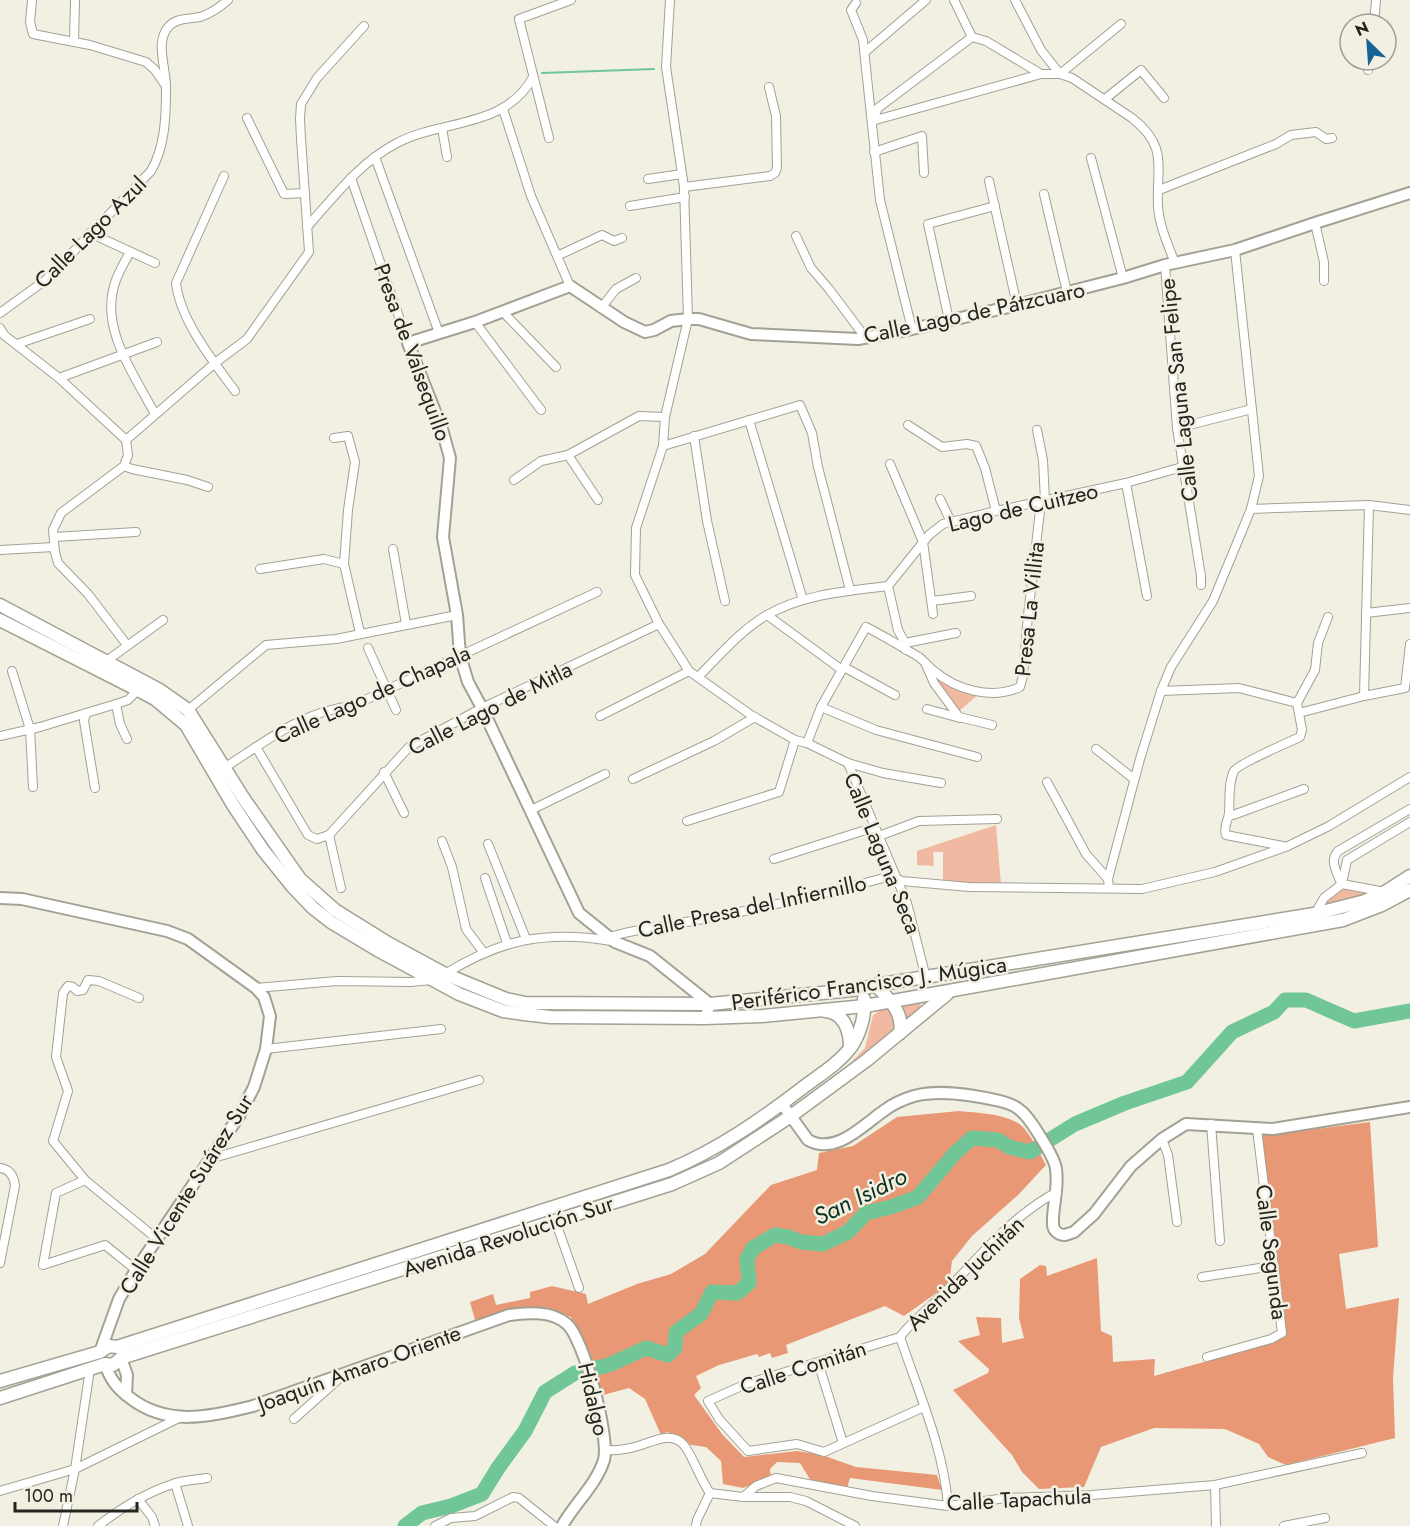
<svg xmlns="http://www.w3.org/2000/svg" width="1410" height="1526" font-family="Jost,sans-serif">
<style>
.green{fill:#f2b9a2}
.forest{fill:#e99876}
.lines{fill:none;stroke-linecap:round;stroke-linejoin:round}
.stream{stroke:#70c696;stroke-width:2}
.river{stroke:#70c696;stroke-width:15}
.street-casing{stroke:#a3a194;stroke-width:10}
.secondary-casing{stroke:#a3a194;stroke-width:14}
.primary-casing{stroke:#a3a194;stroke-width:15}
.street{stroke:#fff;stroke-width:8}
.secondary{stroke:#fff;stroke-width:10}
.primary{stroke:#fff;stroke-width:12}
.labels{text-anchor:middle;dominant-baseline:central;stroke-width:5;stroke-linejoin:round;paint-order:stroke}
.street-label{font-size:22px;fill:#24241f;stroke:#f2f0e2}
.water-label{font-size:24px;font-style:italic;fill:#0c321f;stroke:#f2f0e2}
</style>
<rect width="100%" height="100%" fill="#f2f0e2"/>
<g class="green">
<polygon points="931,671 978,695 958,712"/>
<polygon points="996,825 1001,884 970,885 943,880 943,852 933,852 934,866 917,865 917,851"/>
<polygon points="1342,887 1376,893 1320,909 1334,893"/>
<polygon points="917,1001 921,1004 920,1009 840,1074 865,1048 873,1015 884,1008"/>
</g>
<g class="forest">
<path d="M959 1111C977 1113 999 1113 1016 1122 1028 1127 1040 1154 1046 1165L1018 1195 972 1236 952 1261 949 1284 904 1316 885 1306 786 1345 788 1353 772 1358 770 1353 759 1357 757 1354 719 1365 696 1376 701 1388 694 1395 722 1434 744 1457 797 1451 822 1455 856 1467 937 1475 942 1490 850 1478 847 1488 811 1481 800 1463 777 1462 770 1469 771 1477 743 1488 723 1484 721 1461 706 1447 691 1445 680 1436 667 1432 661 1435 645 1399 629 1388 603 1395 584 1343 571 1317 541 1307 513 1309 475 1320 470 1302 493 1294 496 1305 530 1298V1292L552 1286 586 1294 588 1304 637 1284 671 1274 705 1254 771 1185 817 1170 819 1153 853 1146 897 1117Z"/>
<path d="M1370 1122 1378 1247 1339 1254 1346 1309 1399 1298 1393 1378 1395 1438 1286 1465 1268 1457 1259 1444 1225 1429 1154 1428 1101 1447 1084 1487 1039 1489 1022 1472 1012 1455 953 1390 988 1373 989 1369 958 1341 980 1335 976 1317 1001 1318 1002 1343 1024 1338 1019 1318 1020 1279 1040 1265 1046 1266 1047 1276 1097 1258 1101 1331 1112 1336 1113 1362 1155 1359 1154 1376C1198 1363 1243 1353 1284 1335L1286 1331 1260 1134 1286 1133Z"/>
</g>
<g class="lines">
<polyline class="stream" points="542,73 654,69"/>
<polyline class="river" points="405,1526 422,1513 451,1506 482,1494 498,1468 525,1431 545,1392 575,1373 609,1365 646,1348 668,1355 675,1348 676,1332 701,1314 712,1292 737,1293 749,1283 747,1259 753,1248 775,1235 788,1237 801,1242 823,1244 848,1232 866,1213 891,1207 918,1197 955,1153 972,1138 998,1140 1009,1147 1030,1152 1075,1124 1125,1103 1187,1082 1232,1032 1274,1012 1285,1000 1306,1000 1354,1021 1410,1011"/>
<defs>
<g id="street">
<polyline points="32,0 30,22 33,34 90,45 146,62 155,70 166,86"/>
<polyline points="670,0 666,67 684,187 688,319 665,417 663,446 636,528 635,575 659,624 689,671 751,715 795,740 807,743 848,763 883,773 941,783"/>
<polyline points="954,0 972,37 986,41 1041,74"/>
<path d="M1015 0 1041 50 1060 74 1072 78 1132 118C1169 147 1156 167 1158 206 1159 225 1168 245 1175 263"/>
<polyline points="856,3 851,10 863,40 880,200 912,329"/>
<polyline points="1374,24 1376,0"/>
<polyline points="74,42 75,0"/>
<polyline points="865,52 926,0"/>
<polyline points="1368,70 1369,60"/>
<polyline points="1105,99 1141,70 1164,98"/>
<polyline points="503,109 531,196 570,286"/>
<polyline points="247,118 284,194 305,193"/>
<polyline points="873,120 878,108 972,37"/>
<polyline points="872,121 1041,74 1060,74 1121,24"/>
<polyline points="442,128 447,157"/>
<polyline points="549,138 519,19 571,0"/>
<polyline points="874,152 922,136 924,173"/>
<polyline points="375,157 439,333"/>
<polyline points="1091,158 1123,278"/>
<path d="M224 176 176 283C180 320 213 361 235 391"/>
<polyline points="351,178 408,343"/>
<polyline points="648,179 682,174"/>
<polyline points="989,181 1017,305"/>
<polyline points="684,187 770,176 775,173 777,168 776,116 769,87"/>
<polyline points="1159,190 1276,144 1291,135 1316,132 1326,139 1332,138"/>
<polyline points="1044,194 1067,292"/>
<polyline points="630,206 685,197"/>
<polyline points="1315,223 1324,262 1324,281"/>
<path d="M307 227C334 197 360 162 397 143 442 119 505 129 533 77"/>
<polyline points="90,233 155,263"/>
<polyline points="796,236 811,268 829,289 865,337"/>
<path d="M130 252C124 263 117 274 114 286 101 331 135 376 155 414"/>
<polyline points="557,256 602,235 614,241 622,238"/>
<polyline points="1165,265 1177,428 1201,576 1201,585"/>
<polyline points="601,308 616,289 636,278"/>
<polyline points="503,312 556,367"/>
<path d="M0 313 47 279 151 171C165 147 166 117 166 89 167 70 154 42 169 26 177 18 189 19 200 17 210 14 220 7 228 0"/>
<polyline points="949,320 928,224 995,206"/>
<polyline points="475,322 541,410"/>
<polyline points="0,328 4,335 59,378 126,440 128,455 124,466 61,513 53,530 55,552 58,563 88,594 127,645"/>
<polyline points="17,344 90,319"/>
<polyline points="59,378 157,342"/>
<polyline points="749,420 803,600"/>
<polyline points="908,425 942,447 967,444 976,446 985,468 996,511"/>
<polyline points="1177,428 1252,409"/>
<polyline points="1037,430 1043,460 1045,501"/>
<polyline points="694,436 707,521 725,601"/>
<polyline points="334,438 348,436 355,462 348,510 344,564 360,633"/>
<polyline points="126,440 215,363 247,339 309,252 301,139 300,119 301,104 317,78 364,26"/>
<polyline points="663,446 800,405 812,433 818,467 850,590"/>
<polyline points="568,455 598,500"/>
<polyline points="890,464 923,542 933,614"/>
<polyline points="124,466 132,469 187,480 208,487"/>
<polyline points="514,480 541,461 568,455 639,416 665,417"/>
<polyline points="1126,483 1147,596"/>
<polyline points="940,499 951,522"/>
<polyline points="1251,509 1369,505 1410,510"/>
<polyline points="54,537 136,532"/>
<polyline points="393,549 406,624"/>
<polyline points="0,550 54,547"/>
<polyline points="260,569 324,559 344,564"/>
<polyline points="888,586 929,535 943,524 996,511 1126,483 1182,467"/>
<polyline points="888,586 898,630 905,643 906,650"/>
<polyline points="932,601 971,596"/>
<polyline points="1366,613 1410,608"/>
<polyline points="767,615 842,670"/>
<polyline points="905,643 956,633"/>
<polyline points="368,648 396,710"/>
<polyline points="105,662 163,620"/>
<polyline points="926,665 934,683 959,717 992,725"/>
<polyline points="844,667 895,695"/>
<polyline points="12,671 30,729 33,787"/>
<path d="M698 677C719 656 741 630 767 615 803 594 848 591 888 586"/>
<polyline points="1161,691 1239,688 1297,703"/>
<polyline points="1364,696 1369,505"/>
<polyline points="1297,703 1315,670 1318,643 1328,617"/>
<polyline points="116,704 120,724 127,739"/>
<polyline points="821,707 876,730 977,757"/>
<polyline points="927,709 960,718"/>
<polyline points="188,710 266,645 336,639 457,615"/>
<polyline points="86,713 84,721 95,788"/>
<polyline points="1299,713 1364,696 1405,688 1410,644"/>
<polyline points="600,716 689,671"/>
<polyline points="0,736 40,727 116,704 128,700 138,690"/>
<path d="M807 743 821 707 866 627C884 636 902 647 919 657 924 661 928 666 933 670 956 690 991 700 1020 687L1023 676 1028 615 1041 502"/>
<polyline points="256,747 308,835 317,839 329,835 409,747 482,708 659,624"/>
<polyline points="1096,749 1134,779"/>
<polyline points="848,763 907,903 926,978"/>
<path d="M221 770C262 744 302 711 352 706L597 592"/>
<polyline points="384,772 404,813"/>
<polyline points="633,779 714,741 755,717"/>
<polyline points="1047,782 1086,854 1108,879"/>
<polyline points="531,810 605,774"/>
<polyline points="1229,813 1233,815 1304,789"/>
<polyline points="687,821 779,792 795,740"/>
<polyline points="329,835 341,888"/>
<polyline points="879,836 919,821 997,819"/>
<polyline points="442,841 452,867 466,929 484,953"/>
<polyline points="488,844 526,939"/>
<path d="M1283 846 1226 835C1223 826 1228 822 1229 813 1230 800 1228 783 1234 771 1238 764 1289 742 1300 737L1302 730 1297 703"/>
<polyline points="774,859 875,827"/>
<polyline points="485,878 507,943"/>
<polyline points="897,879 902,881 969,887 1142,889 1215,872 1288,846 1329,826 1410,777"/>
<path d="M1341 883C1337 872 1329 861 1338 851L1410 809"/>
<polyline points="1342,884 1385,892"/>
<polyline points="1109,888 1108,879 1140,759 1161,691 1171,667 1213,601 1251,509 1259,476 1235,250"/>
<polyline points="1315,914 1324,898 1342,884 1347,860 1410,822"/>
<path d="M609 937C640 928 672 925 703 919 768 907 832 892 895 875"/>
<path d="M445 974C501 939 547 930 612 941"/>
<polyline points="256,988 337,981 411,982 431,980"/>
<polyline points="139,998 99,981 88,980 83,990 77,991 73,987 68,986 63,993 56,1057 68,1091 53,1141 85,1180 157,1239"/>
<polyline points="266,1049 441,1029"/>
<polyline points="1211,1124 1220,1241"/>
<polyline points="1162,1139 1168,1155 1177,1222"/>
<polyline points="210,1159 479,1080"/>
<path d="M0 1168C10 1169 14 1177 15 1186L0 1263"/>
<polyline points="85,1180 56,1193 43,1265 105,1245 136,1270"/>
<polyline points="555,1220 579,1288"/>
<polyline points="1202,1277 1273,1266"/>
<polyline points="900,1337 746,1384 708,1401 719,1419 748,1451 797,1444 824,1452 924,1407"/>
<path d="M900 1337C912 1321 929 1309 943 1294 979 1258 1011 1216 1057 1192"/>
<path d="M900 1337C918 1391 944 1449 948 1506"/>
<polyline points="1207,1357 1271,1339 1282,1333 1257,1129"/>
<polyline points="818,1362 843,1443"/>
<polyline points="294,1419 342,1376"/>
<path d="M606 1450C616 1451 628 1449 638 1446 652 1442 670 1431 683 1444 691 1452 701 1481 710 1493L743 1497H790L806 1501 855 1526"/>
<polyline points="175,1483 188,1526"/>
<polyline points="1215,1485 1216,1526"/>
<polyline points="0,1491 75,1469 181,1417"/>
<polyline points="743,1497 756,1486 776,1478 872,1496 948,1506 1006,1498 1092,1495 1215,1485 1362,1453"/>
<polyline points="138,1499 152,1517 155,1526"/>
<polyline points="63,1526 75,1469 90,1369"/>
<path d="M98 1526C121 1508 145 1493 173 1484 184 1480 196 1480 207 1478"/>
<polyline points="435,1526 451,1518 475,1516 513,1497 519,1498 554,1526"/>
<polyline points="696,1526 697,1520 710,1493"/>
<polyline points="1284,1526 1325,1518"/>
</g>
<g id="secondary">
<polyline points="0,898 22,899 167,931 188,939 256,988 264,997 270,1016 266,1049 254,1087 239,1116 136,1270 119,1299 100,1352"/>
<polyline points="705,1018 710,1004 650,956 615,942 579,913 482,708 468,682 460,656 457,615 443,537 450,458 442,429 408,343 475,322 570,286 624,322 645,332 654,330 671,321 688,319 699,319 751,334 858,339 912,329 1017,305 1123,278 1165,265 1235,250 1315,223 1410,193"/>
<path d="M782 1104 808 1140C836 1156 864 1124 885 1110 893 1104 904 1099 914 1096 941 1089 974 1095 1000 1101 1008 1103 1016 1106 1021 1111 1030 1118 1055 1158 1056 1169 1059 1190 1052 1207 1053 1224 1053 1231 1059 1235 1065 1235L1074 1232 1094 1214 1131 1166 1162 1139 1186 1124 1273 1129 1410 1107"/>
<polyline points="121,1358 127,1375 126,1395"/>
<path d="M105 1364C110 1379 117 1388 129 1397 166 1427 210 1417 253 1406L509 1315C529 1313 551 1310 567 1324 584 1339 610 1438 604 1460 596 1485 575 1503 562 1526"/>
</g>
<g id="primary">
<polyline points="0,605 158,689 188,710 244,799 300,879 335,910 388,943 445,974 506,999 525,1003 710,1004 862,989 876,985 1314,914 1365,901 1385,892 1410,876"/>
<polyline points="0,620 138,690 155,699 186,725 233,805 263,850 292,886 313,908 331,922 381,952 459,994 503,1011 524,1014 550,1017 705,1018 762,1016 865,1006 1343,920 1382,905 1410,890"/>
<path d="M876 985C889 1000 904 1012 900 1033"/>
<path d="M825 1011C844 1012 850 1031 850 1047"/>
<path d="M0 1381 100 1352 109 1346 117 1347 669 1170C719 1149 762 1119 805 1086 821 1074 839 1063 851 1047 860 1034 866 1014 864 999"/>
<polyline points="0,1398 105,1364 113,1365 121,1358 672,1184 719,1163 791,1116 867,1060 947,994"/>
</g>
</defs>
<use href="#street" class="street-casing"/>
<use href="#secondary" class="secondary-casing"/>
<use href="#primary" class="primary-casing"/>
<use href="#street" class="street"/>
<use href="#secondary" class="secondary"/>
<use href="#primary" class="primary"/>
</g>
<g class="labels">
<g class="street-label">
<text transform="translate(90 232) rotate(-45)">Calle Lago Azul</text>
<text transform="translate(974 312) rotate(-12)">Calle Lago de Pátzcuaro</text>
<text transform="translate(413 352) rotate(70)">Presa de Valsequillo</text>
<text transform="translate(1178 390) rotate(-96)">Calle Laguna San Felipe</text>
<text transform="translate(1023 507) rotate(-13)">Lago de Cuitzeo</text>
<text transform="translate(1029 609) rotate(-84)">Presa La Villita</text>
<text transform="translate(372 694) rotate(-24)">Calle Lago de Chapala</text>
<text transform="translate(490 708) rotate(-27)">Calle Lago de Mitla</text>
<text transform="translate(883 853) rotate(68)">Calle Laguna Seca</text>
<text transform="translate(752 906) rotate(-12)">Calle Presa del Infiernillo</text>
<text transform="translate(869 983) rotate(-8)">Periférico Francisco J. Múgica</text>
<text transform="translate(186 1194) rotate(-58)">Calle Vicente Suárez Sur</text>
<text transform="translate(508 1236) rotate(-18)">Avenida Revolución Sur</text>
<text transform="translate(1272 1252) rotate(83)">Calle Segunda</text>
<text transform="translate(965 1273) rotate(-44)">Avenida Juchitán</text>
<text transform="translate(803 1367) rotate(-18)">Calle Comitán</text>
<text transform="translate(359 1368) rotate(-20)">Joaquín Amaro Oriente</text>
<text transform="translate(594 1399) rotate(77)">Hidalgo</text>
<text transform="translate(1019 1499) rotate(-3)">Calle Tapachula</text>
</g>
<g class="water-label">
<text transform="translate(860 1196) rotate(-26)">San Isidro</text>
</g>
</g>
<g transform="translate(1368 42) rotate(335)"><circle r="28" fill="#f2f0e2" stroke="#a09e94" stroke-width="1.5"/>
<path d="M0-4.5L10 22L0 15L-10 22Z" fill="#166497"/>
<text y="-9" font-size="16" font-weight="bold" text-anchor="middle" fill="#24241f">N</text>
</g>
<path d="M15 1502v9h122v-9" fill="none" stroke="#24241f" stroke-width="3"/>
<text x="24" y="1502" font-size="18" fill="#24241f" stroke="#f2f0e2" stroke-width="4.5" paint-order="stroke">100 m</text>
</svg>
